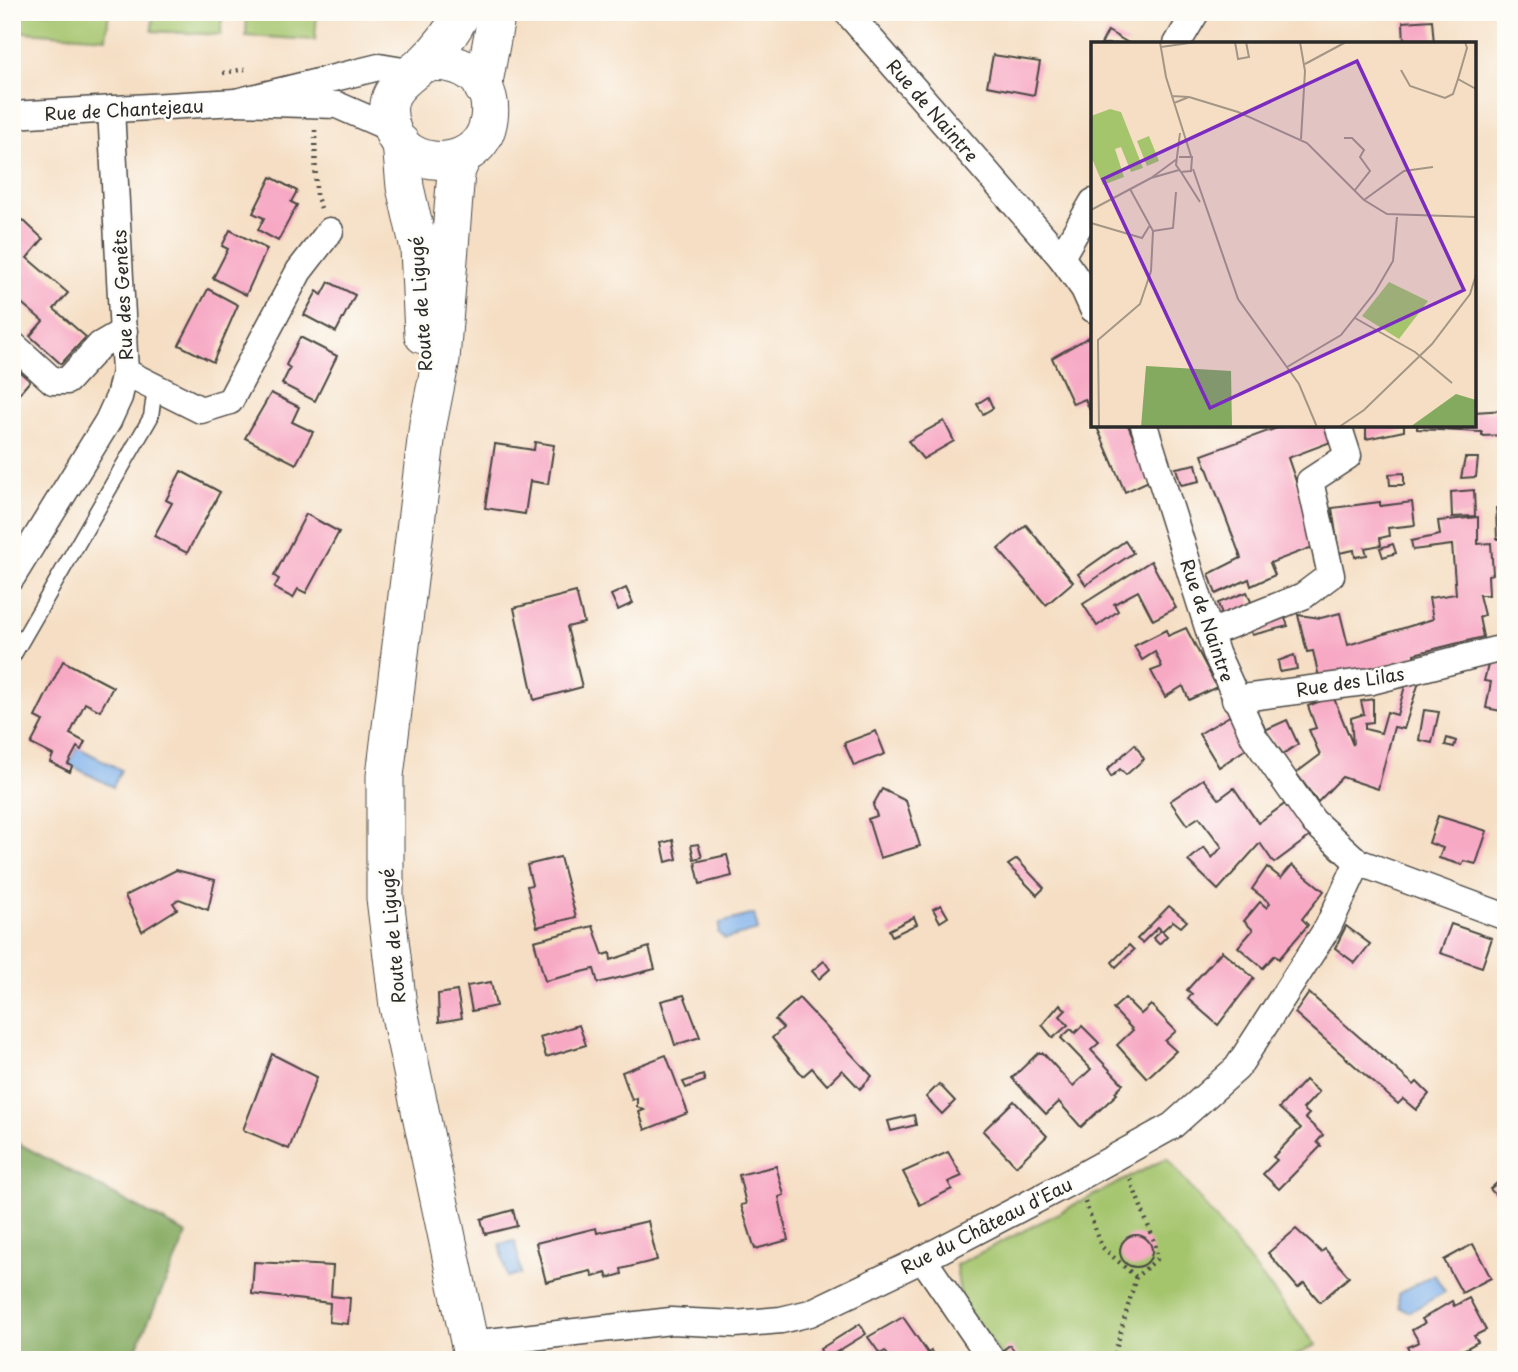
<svg xmlns="http://www.w3.org/2000/svg" width="1518" height="1372" font-family="'Playpen Sans',sans-serif">
<style>
.green{fill:#a5c56d;stroke:#68784c;stroke-width:2}
.forest{fill:#84aa60;stroke:#586a46;stroke-width:2}
.water{fill:#7eb0ea;stroke:#546e8a;stroke-width:2}
.building{fill:#f7a9c4}
.lines{fill:none;stroke-linecap:round;stroke-linejoin:round}
.lane-casing{stroke:#494642;stroke-width:17}
.street-casing{stroke:#494642;stroke-width:29}
.secondary-casing{stroke:#494642;stroke-width:39}
.path{stroke:#494642;stroke-width:4.5;stroke-dasharray:2 5;stroke-linecap:butt}
.lane{stroke:#fff;stroke-width:14}
.street{stroke:#fff;stroke-width:26}
.secondary{stroke:#fff;stroke-width:37}
.labels{text-anchor:middle;dominant-baseline:central;stroke-width:5;stroke-linejoin:round;paint-order:stroke}
.street-label{font-size:18px;fill:#2b2b2b;stroke:#fdfcf7}
.inset-road{fill:none;stroke:#a49686;stroke-width:2}
.view{fill:#7b2cbf;fill-opacity:0.15;stroke:#7b2cbf;stroke-width:3.5}
.inset-edge{fill:none;stroke:#2b2b2b;stroke-width:3.5}
</style>
<rect width="100%" height="100%" fill="#fdfcf7"/>
<filter id="ink" filterUnits="userSpaceOnUse"><feTurbulence type="fractalNoise" baseFrequency=".0143" numOctaves="2"/><feDisplacementMap in="SourceGraphic" scale="14" xChannelSelector="R" yChannelSelector="G"/><feConvolveMatrix kernelMatrix="1 2 1 2 8 2 1 2 1" color-interpolation-filters="sRGB"/></filter>
<filter id="wash" filterUnits="userSpaceOnUse"><feTurbulence type="fractalNoise" baseFrequency=".00686" numOctaves="4" result="noise"/><feDisplacementMap in="SourceGraphic" scale="28" xChannelSelector="R" yChannelSelector="G"/><feGaussianBlur stdDeviation="1.57" result="paint"/><feColorMatrix in="noise" values="0 0 0 0 0 0 0 0 0 0 0 0 0 0 0 0 0 1.4 0 .05"/><feComposite in="paint" operator="in"/></filter>
<g filter="url(#wash)">
<rect width="100%" height="100%" fill="#f5dec3"/>
<g class="green">
<polygon points="12,12 109,12 106,38 12,31"/>
<polygon points="153,12 222,12 221,35 152,31"/>
<polygon points="247,12 317,12 315,40 246,36"/>
<polygon points="1167,1158 1316,1345 1287,1360 1005,1360 961,1302 956,1265"/>
</g>
<polygon class="forest" points="12,1140 187,1234 131,1360 12,1360"/>
<g class="water">
<polygon points="77,747 121,770 113,787 68,764"/>
<polygon points="754,914 758,930 725,939 718,933 720,923"/>
<polygon points="515,1241 521,1274 507,1277 500,1244"/>
<polygon points="1434,1274 1445,1292 1409,1312 1399,1307 1398,1294"/>
</g>
<g id="blocks">
<g class="building">
<polygon points="1432,20 1434,44 1404,44 1403,22"/>
<polygon points="1108,31 1130,44 1101,44"/>
<polygon points="993,55 1040,62 1034,95 987,86"/>
<polygon points="271,177 297,191 291,202 297,205 278,241 258,230 264,218 253,213"/>
<polygon points="23,220 43,239 27,258 68,293 54,309 86,337 61,364 30,336 43,321 12,295 12,228 15,230"/>
<polygon points="230,230 267,249 246,295 213,278 228,249 222,246"/>
<polygon points="329,282 355,295 336,332 304,315 317,291 322,295"/>
<polygon points="208,289 238,305 213,362 179,345"/>
<polygon points="300,337 337,356 315,401 282,384 290,368 286,365"/>
<polygon points="1089,337 1093,345 1093,418 1085,399 1073,404 1052,358"/>
<polygon points="12,365 30,381 12,402"/>
<polygon points="271,393 299,407 292,422 313,432 296,464 245,438"/>
<polygon points="988,397 993,408 983,414 977,404"/>
<polygon points="1506,410 1506,435 1482,436 1482,432 1417,429 1417,425 1474,425 1474,412"/>
<polygon points="944,421 954,441 923,459 908,441"/>
<polygon points="1096,425 1128,425 1151,480 1125,492"/>
<polygon points="1285,425 1330,425 1336,440 1288,458 1318,545 1270,563 1275,575 1251,586 1249,579 1216,594 1209,574 1241,558 1202,455"/>
<polygon points="1366,425 1404,425 1404,431 1366,439"/>
<polygon points="535,442 554,445 548,484 530,481 525,514 485,508 495,444 534,450"/>
<polygon points="1465,458 1478,458 1476,477 1461,478"/>
<polygon points="1196,464 1200,481 1181,485 1176,468"/>
<polygon points="181,471 220,492 187,553 154,536 172,503 166,500"/>
<polygon points="1404,473 1404,485 1390,485 1389,474"/>
<polygon points="1474,490 1475,516 1452,517 1451,492"/>
<polygon points="1380,502 1380,506 1412,502 1415,525 1388,528 1389,536 1380,538 1381,545 1365,548 1367,555 1355,557 1354,550 1339,553 1332,508"/>
<polygon points="1496,508 1506,508 1506,539 1497,539"/>
<polygon points="306,514 339,532 306,593 298,589 293,598 274,588 279,579 274,576"/>
<polygon points="1478,517 1478,544 1491,543 1493,574 1488,575 1489,595 1479,595 1484,615 1479,617 1483,637 1414,654 1415,660 1334,678 1319,677 1313,651 1307,652 1298,615 1321,618 1340,613 1348,645 1433,619 1429,598 1456,594 1452,545 1413,550 1411,541 1440,535 1438,521"/>
<polygon points="1026,525 1073,582 1046,605 998,549"/>
<polygon points="1125,541 1133,553 1086,585 1078,574"/>
<polygon points="1393,544 1396,553 1383,557 1380,548"/>
<polygon points="1151,561 1176,608 1153,620 1138,591 1114,604 1118,611 1097,626 1083,604"/>
<polygon points="626,588 633,603 618,610 611,595"/>
<polygon points="576,592 584,623 567,627 582,687 534,700 514,608"/>
<polygon points="1247,592 1254,609 1222,615 1218,603"/>
<polygon points="1284,616 1288,626 1252,635 1249,625"/>
<polygon points="1186,628 1217,687 1189,700 1183,686 1165,697 1151,671 1162,667 1155,652 1142,660 1134,646 1166,630 1168,636"/>
<polygon points="1294,655 1297,669 1280,672 1278,661"/>
<polygon points="63,661 113,687 100,711 85,703 70,734 85,742 81,750 77,747 68,764 72,766 70,772 50,762 53,755 31,744 43,721 35,717"/>
<polygon points="1494,663 1506,666 1506,712 1486,708 1491,682 1484,681 1488,665"/>
<polygon points="1419,682 1404,729 1394,727 1378,789 1342,777 1318,802 1296,773 1320,755 1309,730 1316,728 1308,706 1333,696 1353,745 1351,718 1364,714 1361,701 1373,699 1373,722 1365,723 1365,729 1381,733 1387,712 1397,715 1405,686"/>
<polygon points="1424,710 1439,712 1432,743 1419,740"/>
<polygon points="1233,714 1252,745 1219,767 1199,734"/>
<polygon points="1287,720 1298,744 1283,754 1265,730"/>
<polygon points="876,731 885,754 854,766 844,743"/>
<polygon points="1447,738 1456,741 1454,747 1445,745"/>
<polygon points="1135,744 1144,759 1126,775 1120,769 1111,777 1107,770"/>
<polygon points="1203,779 1219,799 1234,788 1258,823 1289,801 1313,834 1274,863 1260,843 1218,890 1188,861 1204,847 1212,858 1222,847 1199,817 1187,825 1170,801"/>
<polygon points="882,789 906,801 920,846 880,858 868,819 877,816 873,805"/>
<polygon points="1438,816 1487,831 1476,864 1464,861 1462,865 1439,858 1443,848 1429,843"/>
<polygon points="673,840 677,859 666,862 662,843"/>
<polygon points="698,844 702,857 694,859 691,845"/>
<polygon points="727,855 732,876 700,884 695,862"/>
<polygon points="560,857 576,917 537,927 527,886 532,885 527,865"/>
<polygon points="1017,859 1044,888 1037,895 1008,865"/>
<polygon points="1292,865 1324,891 1302,919 1308,925 1279,959 1275,955 1263,968 1238,947 1253,930 1244,921 1260,902 1267,908 1270,903 1252,889 1267,867 1281,878"/>
<polygon points="176,870 215,880 208,910 179,899 173,903 177,909 142,931 125,896"/>
<polygon points="941,905 948,917 940,922 933,909"/>
<polygon points="1169,906 1187,921 1181,927 1173,921 1162,931 1158,927 1142,943 1137,939"/>
<polygon points="914,917 917,924 892,936 889,930"/>
<polygon points="1451,924 1492,938 1482,967 1440,953"/>
<polygon points="593,926 603,955 610,953 611,960 649,947 655,969 598,983 594,969 545,981 534,941"/>
<polygon points="1346,926 1370,944 1355,963 1335,948"/>
<polygon points="1161,930 1167,936 1159,944 1153,938"/>
<polygon points="1129,945 1134,950 1116,967 1112,962"/>
<polygon points="1222,951 1254,978 1218,1025 1188,999 1192,994 1187,990"/>
<polygon points="824,961 830,969 819,979 812,971"/>
<polygon points="491,982 496,1006 472,1011 467,986"/>
<polygon points="457,991 462,1018 439,1022 438,994"/>
<polygon points="1309,993 1414,1085 1417,1082 1429,1094 1416,1110 1403,1099 1398,1104 1295,1013"/>
<polygon points="684,995 700,1037 675,1045 661,1001"/>
<polygon points="799,998 872,1076 860,1089 842,1070 827,1085 812,1068 803,1076 772,1038 783,1028 775,1020"/>
<polygon points="1125,998 1141,1014 1151,1005 1176,1031 1165,1041 1176,1051 1147,1078 1117,1045 1133,1030 1113,1009"/>
<polygon points="1060,1004 1066,1010 1060,1016 1068,1025 1053,1038 1042,1025"/>
<polygon points="579,1025 586,1045 546,1057 540,1037"/>
<polygon points="1082,1026 1099,1043 1091,1050 1123,1084 1115,1092 1117,1094 1081,1127 1059,1102 1046,1114 1012,1078 1038,1053 1043,1053 1073,1086 1091,1069 1061,1038 1071,1029 1075,1033"/>
<polygon points="272,1054 317,1077 289,1149 243,1130"/>
<polygon points="666,1055 688,1113 645,1130 639,1112 644,1110 637,1107 637,1098 632,1100 622,1072"/>
<polygon points="703,1075 705,1081 686,1088 683,1082"/>
<polygon points="1305,1080 1319,1092 1303,1109 1309,1114 1305,1118 1323,1135 1317,1142 1321,1146 1279,1189 1263,1174 1277,1160 1273,1157 1301,1128 1279,1108"/>
<polygon points="939,1084 955,1101 942,1114 926,1097"/>
<polygon points="1014,1101 1047,1136 1016,1166 983,1131"/>
<polygon points="914,1115 916,1125 891,1131 888,1121"/>
<polygon points="948,1152 962,1176 948,1182 952,1189 920,1205 903,1172"/>
<polygon points="776,1166 784,1195 779,1197 788,1240 755,1249 741,1205 746,1204 739,1175"/>
<polygon points="1506,1175 1506,1199 1502,1202 1490,1189"/>
<polygon points="513,1210 517,1226 485,1234 481,1219"/>
<polygon points="648,1221 657,1260 621,1269 622,1274 608,1278 606,1273 593,1277 591,1271 546,1282 536,1243 596,1228 597,1233"/>
<polygon points="1296,1229 1321,1252 1325,1249 1349,1277 1320,1302 1304,1283 1298,1288 1268,1253"/>
<circle cx="1136" cy="1251" r="16"/>
<polygon points="1473,1244 1491,1278 1462,1293 1444,1260"/>
<polygon points="254,1262 333,1266 331,1296 350,1298 348,1324 329,1322 330,1303 252,1294"/>
<polygon points="1469,1298 1486,1330 1474,1336 1478,1342 1445,1360 1414,1360 1407,1347 1419,1342 1412,1330 1425,1323 1422,1319 1452,1301 1454,1306"/>
<polygon points="903,1317 928,1353 931,1351 936,1360 891,1360 885,1351 880,1354 868,1337"/>
<polygon points="860,1324 866,1334 825,1359 820,1349"/>
<polygon points="1010,1345 1019,1357 1016,1360 1010,1360 1003,1350"/>
</g>
</g>
</g>
<g filter="url(#ink)">
<use href="#blocks" fill-opacity="0" stroke="#494642" stroke-width="2"/>
<g class="lines">
<defs>
<polyline id="lane" points="12,658 151,417 155,387"/>
<g id="street">
<polyline points="847,12 1061,257 1084,289 1093,309"/>
<polyline points="1177,44 1196,12"/>
<polyline points="12,115 236,102"/>
<polyline points="392,129 337,105 236,102 379,67 409,72"/>
<polyline points="1061,257 1093,202"/>
<polyline points="12,344 53,381 67,381 100,345 124,331"/>
<polyline points="125,372 201,410 230,401 299,271 330,231"/>
<polyline points="1144,425 1216,653 1254,737 1313,821 1358,862 1506,917"/>
<polyline points="12,577 108,421 119,397 125,372 111,109"/>
<polyline points="1210,633 1303,596 1331,575 1310,481 1348,456 1338,425"/>
<polyline points="1235,699 1372,681 1495,650 1506,651"/>
<polyline points="923,1259 992,1360"/>
<polyline points="470,1344 671,1321 735,1324 781,1320 810,1313 923,1259 1076,1179 1172,1126 1237,1068 1328,927 1358,862"/>
</g>
<g id="secondary">
<path d="M423 64C464 56 500 83 487 128 474 171 406 171 392 129 380 92 401 83 424 63 438 50 454 30 462 12"/>
<polyline points="483,88 497,12"/>
<polyline points="401,143 405,187 419,248 423,335"/>
<polyline points="463,156 456,172 441,359 428,424 385,776 385,898 398,1006 473,1360"/>
</g>
</defs>
<use href="#lane" class="lane-casing"/>
<use href="#street" class="street-casing"/>
<use href="#secondary" class="secondary-casing"/>
<g class="path">
<polyline points="223,73 245,69"/>
<polyline points="315,130 316,195 321,208"/>
<polyline points="1085,1202 1102,1247 1136,1277"/>
<polyline points="1113,1360 1136,1277 1157,1259 1155,1243 1130,1179"/>
</g>
<use href="#lane" class="lane"/>
<use href="#street" class="street"/>
<use href="#secondary" class="secondary"/>
</g>
</g>
<g class="labels">
<g class="street-label">
<text transform="translate(124 109) rotate(-3)">Rue de Chantejeau</text>
<text transform="translate(933 110) rotate(49)">Rue de Naintre</text>
<text transform="translate(122 295) rotate(-93)">Rue des Genêts</text>
<text transform="translate(420 304) rotate(-94)">Route de Ligugé</text>
<text transform="translate(1208 620) rotate(71)">Rue de Naintre</text>
<text transform="translate(1350 681) rotate(-9)">Rue des Lilas</text>
<text transform="translate(392 936) rotate(-95)">Route de Ligugé</text>
<text transform="translate(986 1225) rotate(-27)">Rue du Château d'Eau</text>
</g>
</g>
<g transform="translate(1091 42)">
<rect width="385" height="385" fill="#f5dec3"/>
<path d="M19 67 30 70 52 126 40 130 30 105 24 107 33 135 12 143 0 114V74ZM58 94 68 119 56 124 46 99ZM298 240 337 259 308 297 271 274Z" fill="#a5c56d"/>
<path d="M55 324 140 329 141 385H50ZM365 352 385 358V385H319Z" fill="#84aa60"/>
<path class="inset-road" d="M69 0 75 35 100 114M144 0 147 17 158 15 155 0M209 0 214 29 210 97M374 0 376 6 367 37 385 47M70 5 105 0M214 22 255 0M310 28 319 44 354 56 362 52 367 37M81 54 98 55 83 61M98 55 147 70 216 101 273 158 296 172 385 175M253 96H261L273 108 269 115 279 129 264 148M88 115H101L100 129 90 130 85 123 89 91M86 117 60 136 88 128M102 127 147 257 208 342 226 385M90 130 109 160M273 158 313 129 342 125M0 168 60 136M0 181 51 196 59 183M62 189 82 186 85 150M264 276 324 310 361 341M196 325 250 293 284 250 302 219 306 175M8 385 7 298 49 262 60 229 62 189 39 147M248 385 273 368 341 302 379 252 385 233"/>
<path class="view" d="M266 19 373 248 119 366 12 137Z"/>
<rect width="385" height="385" class="inset-edge"/>
</g>
<rect width="1518" height="1372" fill="none" stroke="#fdfcf7" stroke-width="42"/>
</svg>
